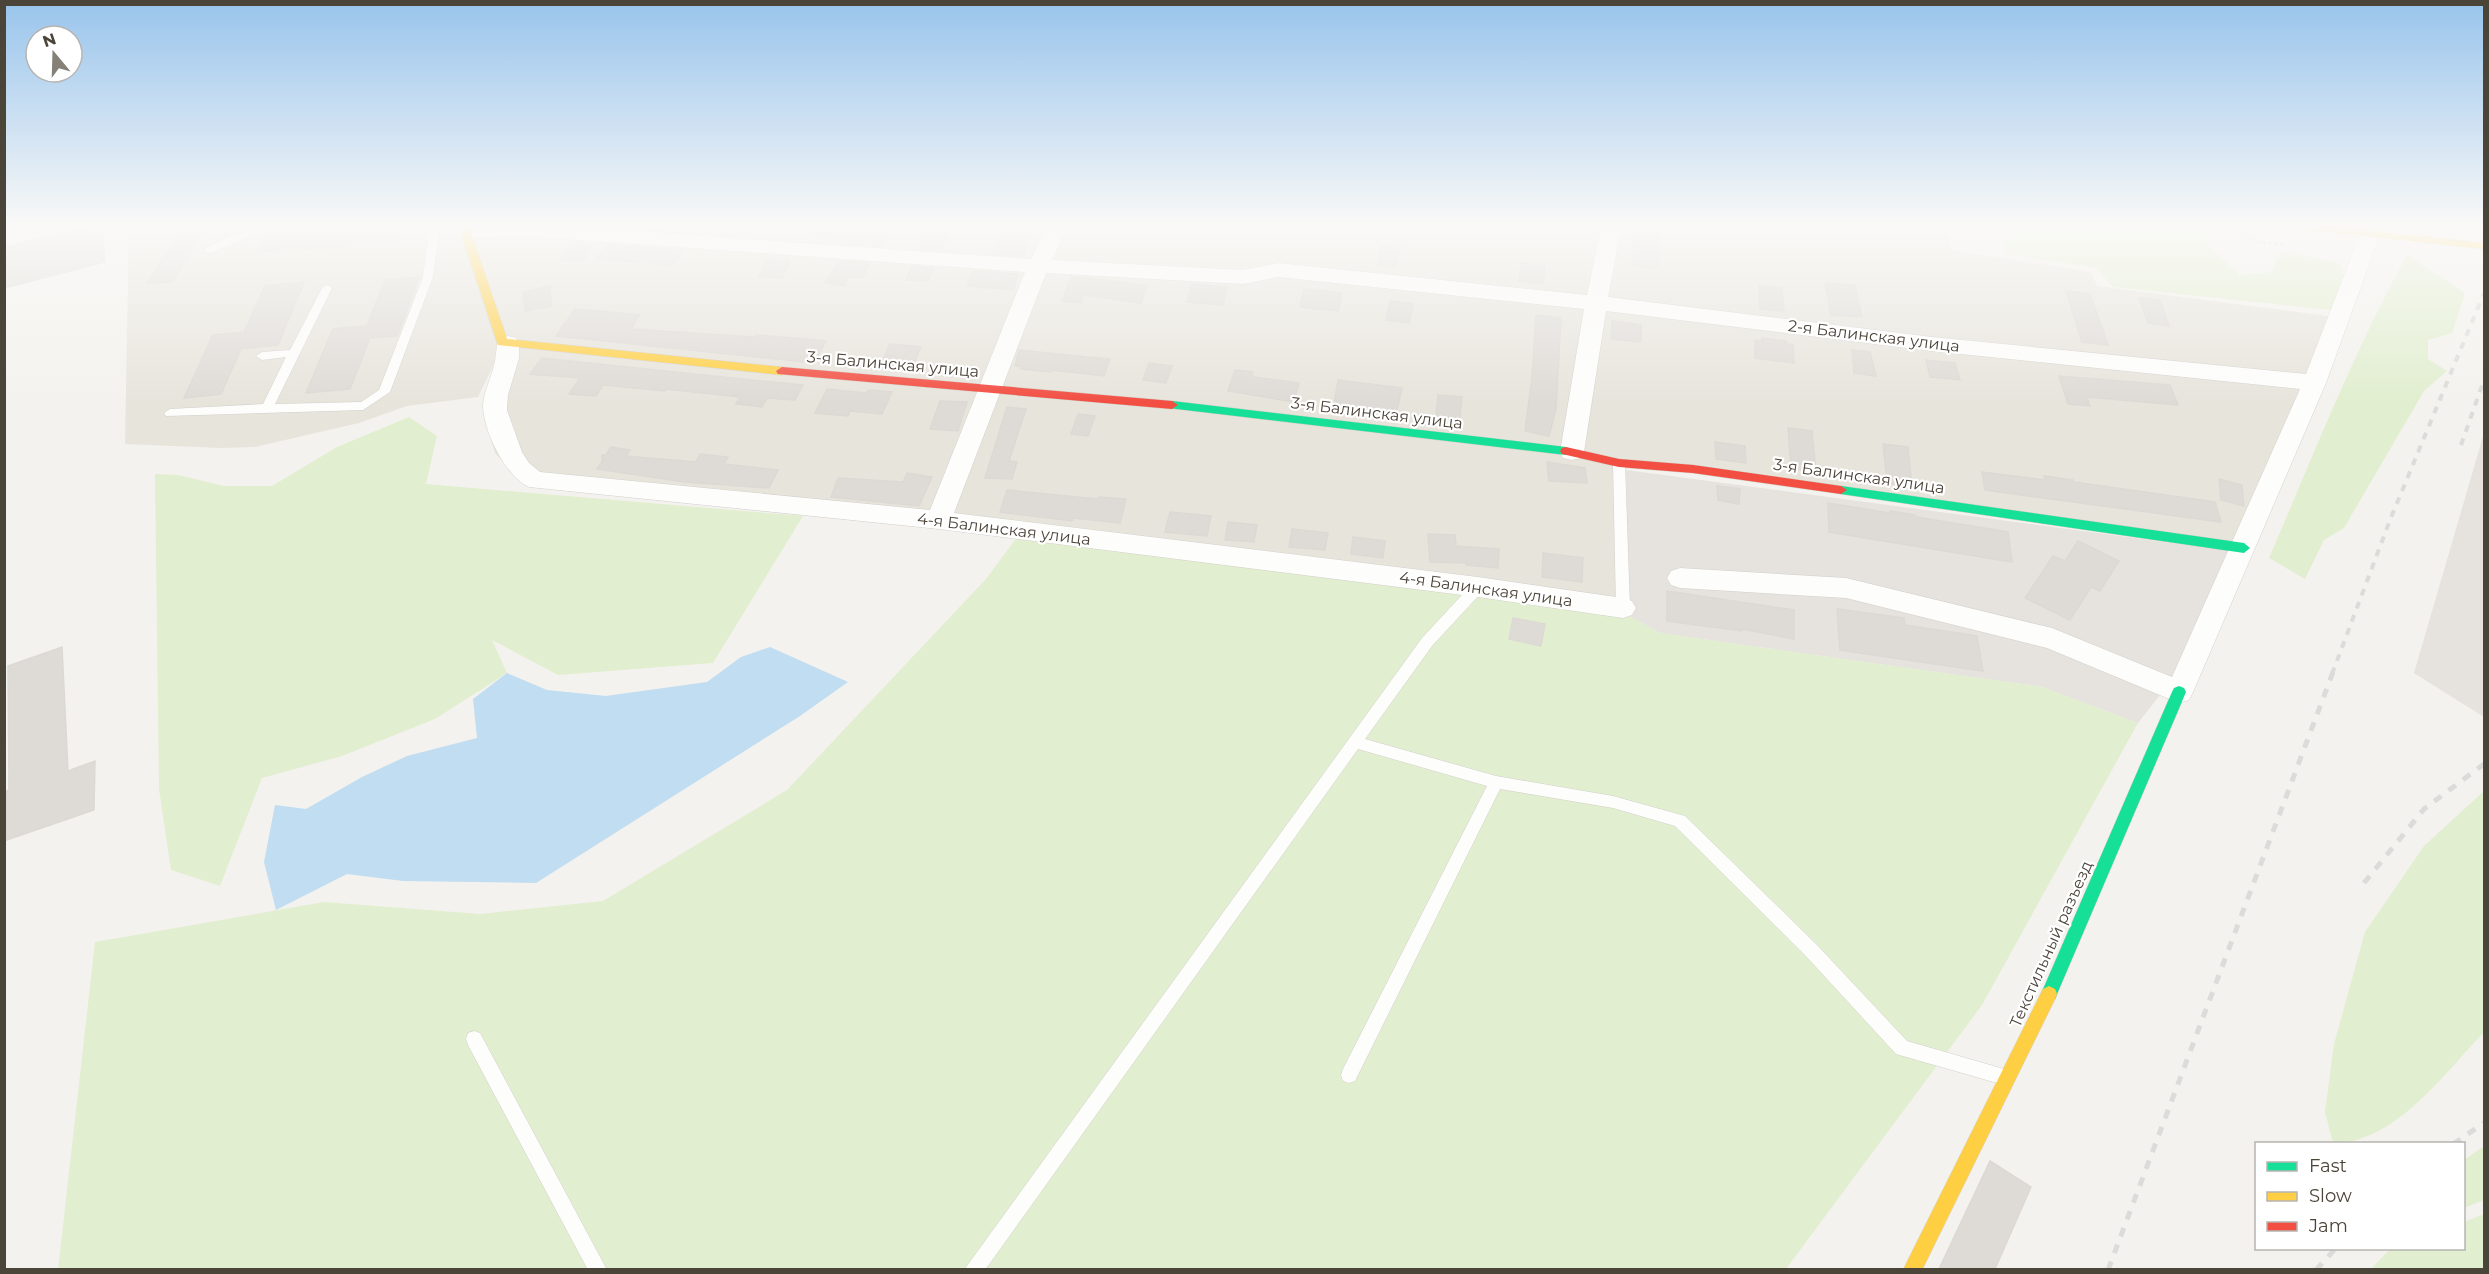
<svg xmlns="http://www.w3.org/2000/svg" width="2489" height="1274" font-family="Montserrat,sans-serif">
<style>
.residential{fill:#e7e4dc}
.industrial{fill:#e6e2de}
.green{fill:#e1eecf}
.water{fill:#c0ddf1}
.building{fill:#dedbd6;stroke:#dcd9d4;stroke-width:1.5}
.lines{fill:none;stroke-linecap:round;stroke-linejoin:round}
.lane-casing{stroke:#d2d0cb;stroke-width:1}
.street-casing{stroke:#d2d0cb;stroke-width:1}
.fast-casing{stroke:#d3cfc5;stroke-width:1}
.slow-casing{stroke:#d3cfc5;stroke-width:1}
.jam-casing{stroke:#d3cfc5;stroke-width:1}
.path{stroke:#d3d2cc;stroke-width:3;stroke-dasharray:3 3;stroke-linecap:butt}
.lane{fill:#fdfdfc;fill-rule:evenodd}
.street{fill:#fdfdfc;fill-rule:evenodd}
.fast{fill:#16e098;fill-rule:evenodd}
.slow{fill:#ffcf43;fill-rule:evenodd}
.jam{fill:#f24e42;fill-rule:evenodd}
.rail-far1{stroke:#dbdbda;stroke-width:4;stroke-dasharray:7 7;stroke-linecap:butt}
.rail{stroke:#dbdbda;stroke-width:5;stroke-dasharray:9 9;stroke-linecap:butt}
.labels{text-anchor:middle;dominant-baseline:central;stroke-width:4.5;stroke-linejoin:round;paint-order:stroke}
.street-label{font-size:16px;fill:#4b4439;stroke:#fff}
</style>
<rect width="100%" height="100%" fill="#f4f2ee"/>
<polygon class="residential" points="129,224 1946,224 1951,250 2091,272 2097,286 2336,317 2238,543 1614,458 1616,600 523,483 495,453 485,418 500,352 478,397 407,406 359,423 255,447 221,448 125,444"/>
<g class="industrial">
<polygon points="2484,433 2484,717 2414,673"/>
<polygon points="1626,470 2231,551 2172,680 2138,723 2042,687 1660,633 1629,616"/>
</g>
<g class="green">
<polygon points="2001,224 2096,224 2173,234 2166,224 2205,224 2209,246 2240,275 2272,272 2280,251 2339,263 2347,281 2332,310 2113,287 2096,268 2007,254"/>
<path d="M2407 255 2465 293 2452 333 2428 340V359L2447 371 2424 391 2344 528 2324 540 2305 579 2269 558C2313 456 2353 353 2407 255Z"/>
<polygon points="409,417 437,436 426,484 803,516 713,663 558,675 492,640 507,673 435,719 342,756 262,778 220,886 171,870 159,789 155,474 178,475 224,486 272,486 337,447"/>
<polygon points="1020,533 1629,616 1660,633 2042,687 2138,723 1982,1005 1786,1269 58,1270 95,942 324,902 480,914 603,901 787,790 986,579"/>
<path d="M2484 791V1032C2445 1073 2394 1144 2333 1143L2325 1112 2334 1044 2365 932 2424 846Z"/>
<polygon points="2484,1146 2484,1200 2464,1208 2464,1160"/>
<polygon points="2484,1214 2484,1269 2371,1269 2390,1249 2464,1248 2464,1222"/>
</g>
<polygon class="water" points="770,647 848,682 800,716 536,883 403,881 347,874 276,910 264,862 275,805 306,809 362,777 407,756 477,738 473,699 507,673 547,690 606,696 707,682 741,657"/>
<g class="building">
<polygon points="102,224 105,262 4,288 5,247"/>
<polygon points="326,224 405,224 397,243 257,252 270,228"/>
<polygon points="625,224 698,224 693,233 622,228"/>
<polygon points="815,224 875,224 891,226 880,246 851,244 853,241 814,236"/>
<polygon points="1636,225 1661,229 1658,269 1632,265"/>
<polygon points="207,226 172,282 147,283 184,227"/>
<polygon points="928,231 949,232 942,250 920,249"/>
<polygon points="1000,233 1031,235 1024,256 993,254"/>
<polygon points="572,243 593,245 583,261 561,260"/>
<polygon points="609,244 683,250 673,265 597,259"/>
<polygon points="1381,245 1400,247 1396,267 1377,265"/>
<polygon points="767,260 790,261 782,278 759,277"/>
<polygon points="840,261 870,263 862,278 849,277 844,286 825,283"/>
<polygon points="1521,263 1545,266 1543,284 1519,281"/>
<polygon points="912,266 934,268 928,281 906,280"/>
<polygon points="973,271 1018,274 1013,290 967,286"/>
<polygon points="419,277 397,336 370,338 350,389 306,393 333,329 367,326 385,280"/>
<polygon points="1071,277 1090,278 1147,286 1141,303 1083,295 1081,303 1062,301"/>
<polygon points="304,282 278,345 241,349 221,394 184,398 213,335 244,332 265,286"/>
<polygon points="1825,283 1855,285 1862,317 1831,315"/>
<polygon points="1192,284 1227,287 1223,305 1187,302"/>
<polygon points="550,286 552,306 525,311 523,292"/>
<polygon points="1759,286 1782,288 1784,311 1760,309"/>
<polygon points="1304,289 1342,293 1338,311 1300,307"/>
<polygon points="2066,291 2090,294 2108,345 2082,342"/>
<polygon points="2139,298 2160,300 2169,326 2148,323"/>
<polygon points="1390,301 1413,304 1409,323 1386,320"/>
<polygon points="575,309 640,315 631,329 755,337 756,335 826,341 814,363 556,336"/>
<polygon points="1536,315 1561,318 1556,409 1549,436 1525,431 1532,378"/>
<polygon points="1612,321 1641,325 1641,342 1611,339"/>
<polygon points="1762,338 1786,341 1787,344 1793,345 1794,363 1755,358 1755,340 1763,341"/>
<polygon points="890,344 921,347 913,366 904,365 902,370 879,368"/>
<polygon points="1019,350 1088,357 1110,359 1104,376 1052,370 1051,372 1021,369 1022,367 1015,366"/>
<polygon points="1852,350 1870,352 1876,376 1854,373"/>
<polygon points="542,358 742,379 803,385 795,400 767,398 762,407 736,404 740,397 666,389 665,391 603,385 596,396 569,394 580,378 530,374"/>
<polygon points="1926,360 1955,363 1960,380 1930,377"/>
<polygon points="1149,363 1172,366 1166,383 1143,380"/>
<polygon points="1235,370 1253,372 1252,377 1299,383 1294,402 1228,391"/>
<polygon points="2059,376 2170,385 2178,405 2087,397 2090,406 2068,404"/>
<polygon points="1338,380 1402,388 1396,414 1334,405"/>
<polygon points="827,389 866,393 869,390 892,392 882,414 850,411 848,416 815,413"/>
<polygon points="1438,395 1462,397 1460,419 1436,416"/>
<polygon points="940,401 967,402 958,431 930,429"/>
<polygon points="1007,407 1026,409 1009,461 1017,462 1012,479 985,478"/>
<polygon points="1078,414 1095,416 1088,436 1071,434"/>
<polygon points="1788,428 1812,431 1816,471 1791,468"/>
<polygon points="1715,442 1745,446 1746,463 1716,459"/>
<polygon points="1883,444 1908,447 1912,487 1887,483"/>
<polygon points="611,447 630,450 626,456 696,462 700,454 728,457 724,464 778,470 769,488 685,482 597,469 602,462 602,455 606,455"/>
<polygon points="1547,462 1585,468 1587,483 1549,481"/>
<polygon points="1982,472 2045,480 2044,476 2073,480 2074,482 2215,502 2221,522 1985,490"/>
<polygon points="907,473 932,477 919,506 831,497 838,478 903,482"/>
<polygon points="2219,479 2242,485 2244,506 2221,500"/>
<polygon points="1717,486 1740,489 1739,504 1718,500"/>
<polygon points="1007,490 1098,499 1099,497 1126,499 1120,523 1073,518 1072,521 1000,512"/>
<polygon points="1828,503 1890,513 1890,511 1915,515 1916,517 2008,532 2012,562 1829,532"/>
<polygon points="1170,512 1211,516 1207,536 1165,532"/>
<polygon points="1228,522 1257,525 1254,542 1225,540"/>
<polygon points="1292,529 1328,533 1325,550 1289,547"/>
<polygon points="1428,534 1455,535 1456,546 1499,549 1498,568 1466,565 1467,563 1430,562"/>
<polygon points="1353,537 1385,541 1383,558 1351,554"/>
<polygon points="2078,541 2119,561 2100,591 2091,587 2070,620 2025,598 2053,556 2065,561"/>
<polygon points="1543,553 1583,558 1582,582 1542,577"/>
<polygon points="1667,591 1794,610 1794,639 1742,629 1742,631 1667,621"/>
<polygon points="1837,609 1904,618 1905,625 1977,636 1983,671 1840,650"/>
<polygon points="1513,618 1545,624 1541,646 1509,639"/>
<polygon points="62,647 68,771 95,761 94,810 4,841 4,792 9,790 8,666"/>
<polygon points="1990,1161 2031,1187 1995,1269 1939,1269"/>
</g>
<g class="lines">
<defs>
<g id="lane">
<polygon points="33,224 53,224 4,237 4,231"/>
<polygon points="254,224 266,224 246,238 212,252 208,253 203,250"/>
<polygon points="430,224 440,224 433,277 390,392 363,410 166,416 164,413 170,409 263,404 286,357 262,360 256,356 262,352 290,350 322,288 327,285 332,288 275,404 361,402 379,390 423,277"/>
<polygon points="1619,459 1625,463 1630,608 1623,613 1616,608 1613,463"/>
<polygon points="1478,582 1483,583 1485,587 1483,591 1432,646 1365,739 1496,776 1613,796 1685,816 1816,944 1907,1041 2004,1069 2010,1071 2012,1077 2010,1083 2004,1085 1896,1054 1804,954 1675,826 1613,808 1500,789 1355,1081 1349,1083 1343,1081 1341,1075 1343,1069 1487,786 1358,749 985,1270 964,1270 1422,638 1473,583"/>
<polygon points="474,1031 480,1033 607,1270 588,1270 468,1045 466,1039 468,1033"/>
</g>
<g id="street">
<path d="M532 224 1031 259 1049 224H1069L1052 260 1243 270 1278 263 1587 295 1602 224H1622L1608 297 1932 337 2306 374 2360 234 2363 230 2370 228 2377 230 2380 234 2326 383 2193 692 2189 700 2179 703 2047 648 1846 598 1680 588 1671 585 1667 578 1671 571 1680 568 1846 578 2052 628 2172 677 2300 389 1932 351 1606 311 1584 452 1581 458 1572 460 1563 458 1560 452 1584 309 1278 277 1243 284 1046 273 954 513 1478 577 1623 598 1632 601 1636 608 1632 615 1623 618 1478 597 939 529 529 487C506 477 483 431 483 405 484 391 491 378 494 365 497 356 495 346 500 338L508 336 516 338 519 343V358L508 395 507 410 522 452 529 463 540 472 930 510 1025 272 525 236 466 238 459 236 456 232 459 228 466 226Z"/>
<polygon points="2390,224 2410,224 2419,238 2416,242 2409,244 2402,242"/>
</g>
<g id="fast">
<polygon points="1172,401 1566,447 1572,451 1566,455 1168,408 1166,405 1168,402"/>
<polygon points="1841,486 2244,543 2250,548 2244,553 1841,494 1835,490"/>
<polygon points="2179,686 2184,688 2186,692 2057,994 2055,999 2049,1002 2043,999 2041,994 2172,692 2174,688"/>
</g>
<g id="slow">
<polygon points="458,224 468,224 507,339 782,367 788,371 782,375 498,345"/>
<polygon points="2275,224 2311,224 2484,243 2484,249 2280,227"/>
<polygon points="2049,986 2055,989 2057,994 2055,999 1922,1270 1903,1270 2043,989"/>
</g>
<g id="jam">
<polygon points="782,367 1172,401 1178,405 1172,409 778,374 776,371"/>
<polygon points="1566,447 1619,459 1693,465 1841,486 1847,490 1841,494 1693,473 1619,467 1562,454 1560,451 1562,448"/>
</g>
</defs>
<use href="#lane" class="lane-casing"/>
<use href="#street" class="street-casing"/>
<use href="#fast" class="fast-casing"/>
<use href="#slow" class="slow-casing"/>
<use href="#jam" class="jam-casing"/>
<g class="path">
<polyline points="2207,224 2227,226"/>
<polyline points="2225,224 2259,242 2285,245"/>
</g>
<use href="#lane" class="lane"/>
<use href="#street" class="street"/>
<use href="#fast" class="fast"/>
<use href="#slow" class="slow"/>
<use href="#jam" class="jam"/>
<g class="rail-far1">
<polyline points="2461,445 2484,380"/>
<polyline points="2332,674 2390,520 2484,293"/>
</g>
<g class="rail">
<polyline points="2364,883 2424,809 2484,764"/>
<polyline points="2453,1144 2484,1123"/>
<polyline points="2108,1270 2333,672"/>
<polyline points="2316,1270 2336,1248"/>
</g>
</g>
<linearGradient id="sky" x2="0" y2="1"><stop stop-color="#98c4ec"/><stop offset="0.56" stop-color="#faf9f7"/><stop offset="1" stop-color="#faf9f7" stop-opacity="0"/></linearGradient>
<rect width="2489" height="403" fill="url(#sky)"/>
<g class="labels">
<g class="street-label">
<text transform="translate(1874 336) rotate(7)">2-я Балинская улица</text>
<text transform="translate(893 364) rotate(5)">3-я Балинская улица</text>
<text transform="translate(1377 413) rotate(7)">3-я Балинская улица</text>
<text transform="translate(1859 476) rotate(8)">3-я Балинская улица</text>
<text transform="translate(1004 529) rotate(7)">4-я Балинская улица</text>
<text transform="translate(1486 589) rotate(8)">4-я Балинская улица</text>
<text transform="translate(2051 944) rotate(-66)">Текстильный разъезд</text>
</g>
</g>
<rect width="2489" height="1274" fill="none" stroke="#4b4439" stroke-width="12"/>
<rect x="2255" y="1142" width="210" height="108" fill="#ffffff" stroke="#b7b4b0" stroke-width="1.5"/>
<rect x="2267" y="1162" width="30" height="9" fill="#16e098" stroke="#b7b4b0" stroke-width="1.5"/>
<text x="2309" y="1172" font-size="18" fill="#4b4439">Fast</text>
<rect x="2267" y="1192" width="30" height="9" fill="#ffcf43" stroke="#b7b4b0" stroke-width="1.5"/>
<text x="2309" y="1202" font-size="18" fill="#4b4439">Slow</text>
<rect x="2267" y="1222" width="30" height="9" fill="#f24e42" stroke="#b7b4b0" stroke-width="1.5"/>
<text x="2309" y="1232" font-size="18" fill="#4b4439">Jam</text>
<g transform="translate(54 54) rotate(341)"><circle r="28" fill="#ffffff" stroke="#b7b4b0" stroke-width="1.5"/>
<path d="M0-4.5L10 22L0 15L-10 22Z" fill="#868178"/>
<text y="-9" font-size="16" font-weight="bold" text-anchor="middle" fill="#4b4439">N</text>
</g>
</svg>
